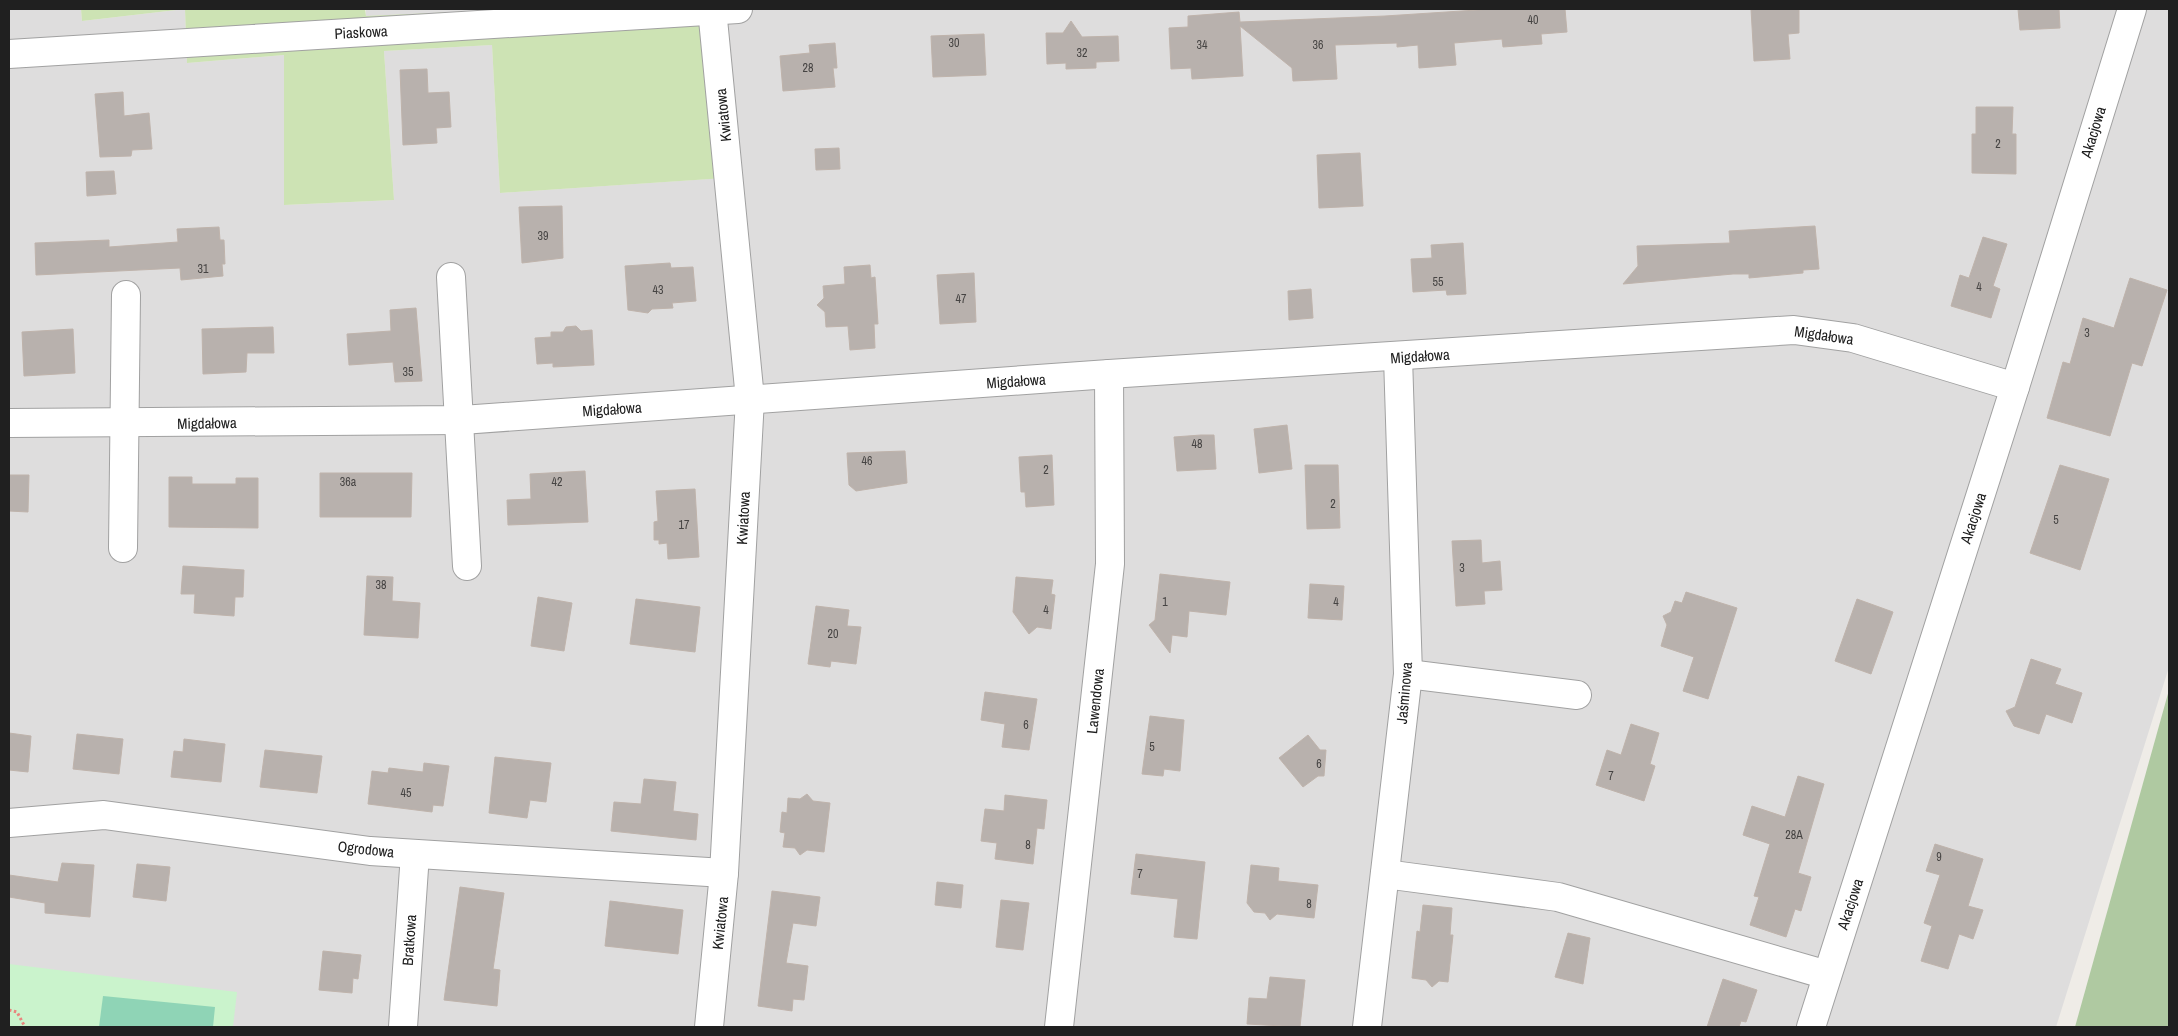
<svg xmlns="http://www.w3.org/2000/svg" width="2178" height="1036" font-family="'Archivo Narrow',sans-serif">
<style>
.residential{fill:#dedddd}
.grass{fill:#cde3b4}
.forest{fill:#afc9a1}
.park{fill:#caf3cc}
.pitch{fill:#8fd4b6}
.building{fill:#b8b1ad;stroke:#bfb3ab}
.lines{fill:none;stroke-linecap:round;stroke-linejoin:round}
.minor-casing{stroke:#a1a1a1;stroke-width:30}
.path{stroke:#e9857e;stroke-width:3;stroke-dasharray:2.5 2.5;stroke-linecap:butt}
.minor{stroke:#fff;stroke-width:28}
.labels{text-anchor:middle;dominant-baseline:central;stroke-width:5;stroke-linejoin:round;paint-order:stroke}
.number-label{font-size:12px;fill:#464443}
.street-label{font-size:15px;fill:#202020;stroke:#fff}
</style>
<rect width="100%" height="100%" fill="#efece7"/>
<g class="residential">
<polygon points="9,9 81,9 82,21 185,9 187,63 284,55 285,205 394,200 384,51 492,45 500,193 739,177 724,9 2169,9 2169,667 2056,1027 9,1027"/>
<polygon points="366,9 520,9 366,16"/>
</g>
<polygon class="grass" points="81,9 365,9 366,16 520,9 724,9 740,177 500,193 492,45 384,51 394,200 284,205 284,55 187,63 185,9 82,21"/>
<polygon class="forest" points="2169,690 2169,1027 2075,1027"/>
<polygon class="park" points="9,964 237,992 233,1027 9,1027"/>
<polygon class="pitch" points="103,996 215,1007 213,1027 99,1027"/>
<g class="building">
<polygon points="1492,9 1565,9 1567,32 1541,34 1542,44 1503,47 1502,39 1454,43 1456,65 1419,68 1418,45 1397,47 1397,43 1335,45 1337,79 1293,81 1292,68 1240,26 1243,76 1192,79 1191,68 1171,69 1169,28 1188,27 1188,16 1239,12 1240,22 1385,16"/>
<polygon points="1751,9 1799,9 1799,33 1788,34 1790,59 1754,61"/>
<polygon points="2018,9 2059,9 2060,28 2020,30"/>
<polygon points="1071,21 1082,37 1118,36 1119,61 1096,62 1096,68 1066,69 1066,63 1047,64 1046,33 1063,33"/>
<polygon points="984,34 986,75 933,77 931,36"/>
<polygon points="835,43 837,68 833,68 835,87 783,91 780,56 810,53 809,45"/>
<polygon points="427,69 428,93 449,92 451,127 436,128 437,143 403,145 400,70"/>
<polygon points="123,92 124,116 149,113 152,149 132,150 131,156 100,157 95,94"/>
<polygon points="1976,107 2013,107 2012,134 2016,134 2016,174 1972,173 1972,134 1976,134"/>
<polygon points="839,148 840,169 816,170 815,149"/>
<polygon points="1360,153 1363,206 1319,208 1317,155"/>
<polygon points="114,171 116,194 87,196 86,172"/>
<polygon points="562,206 563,258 522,263 519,207"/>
<polygon points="1815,226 1819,269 1803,270 1803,273 1749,278 1749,274 1733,274 1623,284 1638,266 1637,246 1730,243 1729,231"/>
<polygon points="219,227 220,240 224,240 225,264 222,264 223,276 181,280 180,268 36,275 35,243 109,240 109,247 178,242 177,229"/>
<polygon points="1983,237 2007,244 1993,286 2000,289 1991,318 1951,306 1960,275 1969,278"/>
<polygon points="1463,243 1466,294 1447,295 1446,290 1413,292 1411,259 1432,258 1431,245"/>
<polygon points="670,263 671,268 693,267 696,301 672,303 673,308 652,309 648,313 628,310 625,266"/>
<polygon points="870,265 871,278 875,277 878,324 874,324 875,348 850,350 848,326 826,327 825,312 817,305 824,298 823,286 845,284 844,267"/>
<polygon points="974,273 976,322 940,324 937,275"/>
<polygon points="2130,278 2167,290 2142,366 2132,363 2110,436 2047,418 2063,362 2070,364 2083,318 2114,328"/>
<polygon points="1311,289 1313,318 1289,320 1288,291"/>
<polygon points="416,308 422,381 395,382 393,362 349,365 347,334 391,331 390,310"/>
<polygon points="576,326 581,331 592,330 594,365 553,367 553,363 537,364 535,338 551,337 551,332 563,332 566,327"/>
<polygon points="273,327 274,353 247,353 246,372 203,374 202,329"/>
<polygon points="73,329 75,373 24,376 22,332"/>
<polygon points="1287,425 1292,469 1259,473 1254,429"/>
<polygon points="1201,435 1214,435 1216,469 1177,471 1174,437"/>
<polygon points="905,451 907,483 856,491 849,485 847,453"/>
<polygon points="1052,455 1054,505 1026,507 1025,492 1021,492 1019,457"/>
<polygon points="1305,465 1338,465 1340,528 1307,529"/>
<polygon points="2060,465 2109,479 2080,570 2030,553"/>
<polygon points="585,471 588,522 508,525 507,500 531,499 530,474"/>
<polygon points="320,473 412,473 411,517 320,517"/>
<polygon points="9,475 29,475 28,512 9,511"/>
<polygon points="169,477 192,477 192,484 236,484 236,478 258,478 258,528 169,527"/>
<polygon points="695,489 699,557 668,559 667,543 659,544 659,540 654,540 654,522 658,521 656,491"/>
<polygon points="1481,540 1482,563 1500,561 1502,590 1484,591 1485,604 1456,606 1452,541"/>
<polygon points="183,566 244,570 243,597 235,597 234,616 194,613 195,594 181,594"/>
<polygon points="1160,574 1230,582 1226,615 1189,611 1187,637 1172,635 1170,653 1149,625 1155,620"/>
<polygon points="367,576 393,577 392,601 420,603 418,638 364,635"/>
<polygon points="1016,577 1053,580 1051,594 1055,595 1051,629 1037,627 1029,634 1013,612"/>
<polygon points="1310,584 1344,586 1342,620 1308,618"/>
<polygon points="1686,592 1737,608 1708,699 1683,691 1694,657 1661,646 1667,625 1663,616 1671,612 1675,601 1682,603"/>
<polygon points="538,597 572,603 564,651 531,646"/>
<polygon points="636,599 700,607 695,652 630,644"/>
<polygon points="1857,599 1893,612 1871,674 1835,661"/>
<polygon points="816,606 849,610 847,626 861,627 856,664 831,661 830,667 808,664"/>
<polygon points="2031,659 2061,669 2055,684 2082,693 2072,723 2046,714 2039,734 2014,726 2006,711 2015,707"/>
<polygon points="985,692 1037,699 1029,750 1002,747 1005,724 981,720"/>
<polygon points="1150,716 1184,720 1180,771 1164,769 1163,776 1142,774"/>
<polygon points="1631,724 1659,733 1650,764 1655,766 1644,801 1596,785 1607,750 1621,755"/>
<polygon points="9,733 31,736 28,772 9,770"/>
<polygon points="77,734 123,739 119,774 73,769"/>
<polygon points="1308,735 1320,750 1326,750 1324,776 1318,776 1303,787 1279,758"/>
<polygon points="184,739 225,744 221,782 171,777 174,751 183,752"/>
<polygon points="265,750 322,756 317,793 260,787"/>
<polygon points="495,757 551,763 546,802 530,800 527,818 489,813"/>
<polygon points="424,763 449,766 443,806 433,805 432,812 368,804 372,771 388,773 389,768 423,772"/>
<polygon points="1798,776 1824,784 1798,873 1811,877 1801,911 1795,909 1786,937 1750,925 1759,897 1754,896 1770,844 1743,835 1752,806 1785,817"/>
<polygon points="644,779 676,782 673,811 698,814 696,840 611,831 614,802 641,804"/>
<polygon points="807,794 813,801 830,803 824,852 807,850 800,855 795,848 783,847 785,833 780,832 782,812 787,813 788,798 800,799"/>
<polygon points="1005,795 1047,800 1044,829 1037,828 1033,864 995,859 997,843 981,841 985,809 1004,811"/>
<polygon points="1935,844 1983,859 1968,906 1983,910 1973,939 1959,934 1948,969 1921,961 1932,926 1924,923 1940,875 1926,871"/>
<polygon points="1136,854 1205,862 1197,939 1174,937 1178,899 1131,894"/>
<polygon points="62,863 94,865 90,917 45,913 45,903 9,897 9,875 58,882"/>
<polygon points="137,864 170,867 166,901 133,897"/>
<polygon points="1251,865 1279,868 1278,881 1318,885 1314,918 1277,914 1270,920 1265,913 1254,912 1247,903"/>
<polygon points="937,882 963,885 961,908 935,905"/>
<polygon points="460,887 504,893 493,969 500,970 497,1006 444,1000"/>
<polygon points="772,891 820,897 816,926 793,923 786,963 808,966 804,1000 793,999 792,1011 758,1006"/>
<polygon points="1001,900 1029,903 1023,950 996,947"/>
<polygon points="610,901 683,910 678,954 605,946"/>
<polygon points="1423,905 1452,908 1450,935 1453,935 1448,982 1439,981 1432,987 1426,980 1412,978 1417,931 1420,932"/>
<polygon points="1568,933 1590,938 1583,984 1555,977"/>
<polygon points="323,951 361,955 358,979 353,978 352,993 319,990"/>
<polygon points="1270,977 1305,980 1300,1027 1247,1024 1249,998 1267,999"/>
<polygon points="1723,979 1757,990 1746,1022 1741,1021 1739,1027 1707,1027"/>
</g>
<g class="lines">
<defs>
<g id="minor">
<polyline points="9,54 738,9"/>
<polyline points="451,277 467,566"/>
<polyline points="9,423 462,420 1109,374 1794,330 1853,338 2015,387"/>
<polyline points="123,548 126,295"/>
<polyline points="1408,674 1577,695"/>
<polyline points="9,823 104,815 370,851 724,873"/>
<polyline points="1385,874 1558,897 1827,975"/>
<polyline points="403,1027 415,854"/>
<polyline points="709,1027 724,873 750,399 712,9"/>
<polyline points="1059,1027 1110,564 1109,374"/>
<polyline points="1367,1027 1408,674 1398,357"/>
<polyline points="1811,1027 2015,387 2132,9"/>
</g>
</defs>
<use href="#minor" class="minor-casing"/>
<polyline class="path" points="9,1010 17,1012 25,1027"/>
<use href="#minor" class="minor"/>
</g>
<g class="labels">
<g class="number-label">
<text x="1533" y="20">40</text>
<text x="954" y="43">30</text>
<text x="1202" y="45">34</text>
<text x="1318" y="45">36</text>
<text x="1082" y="53">32</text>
<text x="808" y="68">28</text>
<text x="1998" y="144">2</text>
<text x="543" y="236">39</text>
<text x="203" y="269">31</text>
<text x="1438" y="282">55</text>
<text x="1979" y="287">4</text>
<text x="658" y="290">43</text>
<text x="961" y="299">47</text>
<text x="2087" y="333">3</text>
<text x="408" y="372">35</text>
<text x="1197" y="444">48</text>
<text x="867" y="461">46</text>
<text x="1046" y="470">2</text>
<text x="348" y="482">36a</text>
<text x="557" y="482">42</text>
<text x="1333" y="504">2</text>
<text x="2056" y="520">5</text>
<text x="684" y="525">17</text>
<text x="1462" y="568">3</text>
<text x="381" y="585">38</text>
<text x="1165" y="602">1</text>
<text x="1336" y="602">4</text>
<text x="1046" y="610">4</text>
<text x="833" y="634">20</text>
<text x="1026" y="725">6</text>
<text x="1152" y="747">5</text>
<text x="1319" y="764">6</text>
<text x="1611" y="776">7</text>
<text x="406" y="793">45</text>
<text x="1794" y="835">28A</text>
<text x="1028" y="845">8</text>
<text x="1939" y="857">9</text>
<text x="1140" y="874">7</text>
<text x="1309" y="904">8</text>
</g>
<g class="street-label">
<text transform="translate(361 32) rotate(-3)">Piaskowa</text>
<text transform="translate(723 115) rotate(-96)">Kwiatowa</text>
<text transform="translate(2093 132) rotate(-73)">Akacjowa</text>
<text transform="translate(1824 335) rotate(8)">Migdałowa</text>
<text transform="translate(1420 356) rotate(-4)">Migdałowa</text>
<text transform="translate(1016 381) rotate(-4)">Migdałowa</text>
<text transform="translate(612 409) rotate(-4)">Migdałowa</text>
<text transform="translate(207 423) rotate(-1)">Migdałowa</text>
<text transform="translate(743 518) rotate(-87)">Kwiatowa</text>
<text transform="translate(1973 518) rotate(-72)">Akacjowa</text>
<text transform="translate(1404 693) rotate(-85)">Jaśminowa</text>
<text transform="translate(1095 701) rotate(-84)">Lawendowa</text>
<text transform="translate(366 849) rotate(6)">Ogrodowa</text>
<text transform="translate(1850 904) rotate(-72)">Akacjowa</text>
<text transform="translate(720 923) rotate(-84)">Kwiatowa</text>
<text transform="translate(409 940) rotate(-86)">Bratkowa</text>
</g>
</g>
<rect width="2178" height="1036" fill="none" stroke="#202020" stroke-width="20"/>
</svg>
